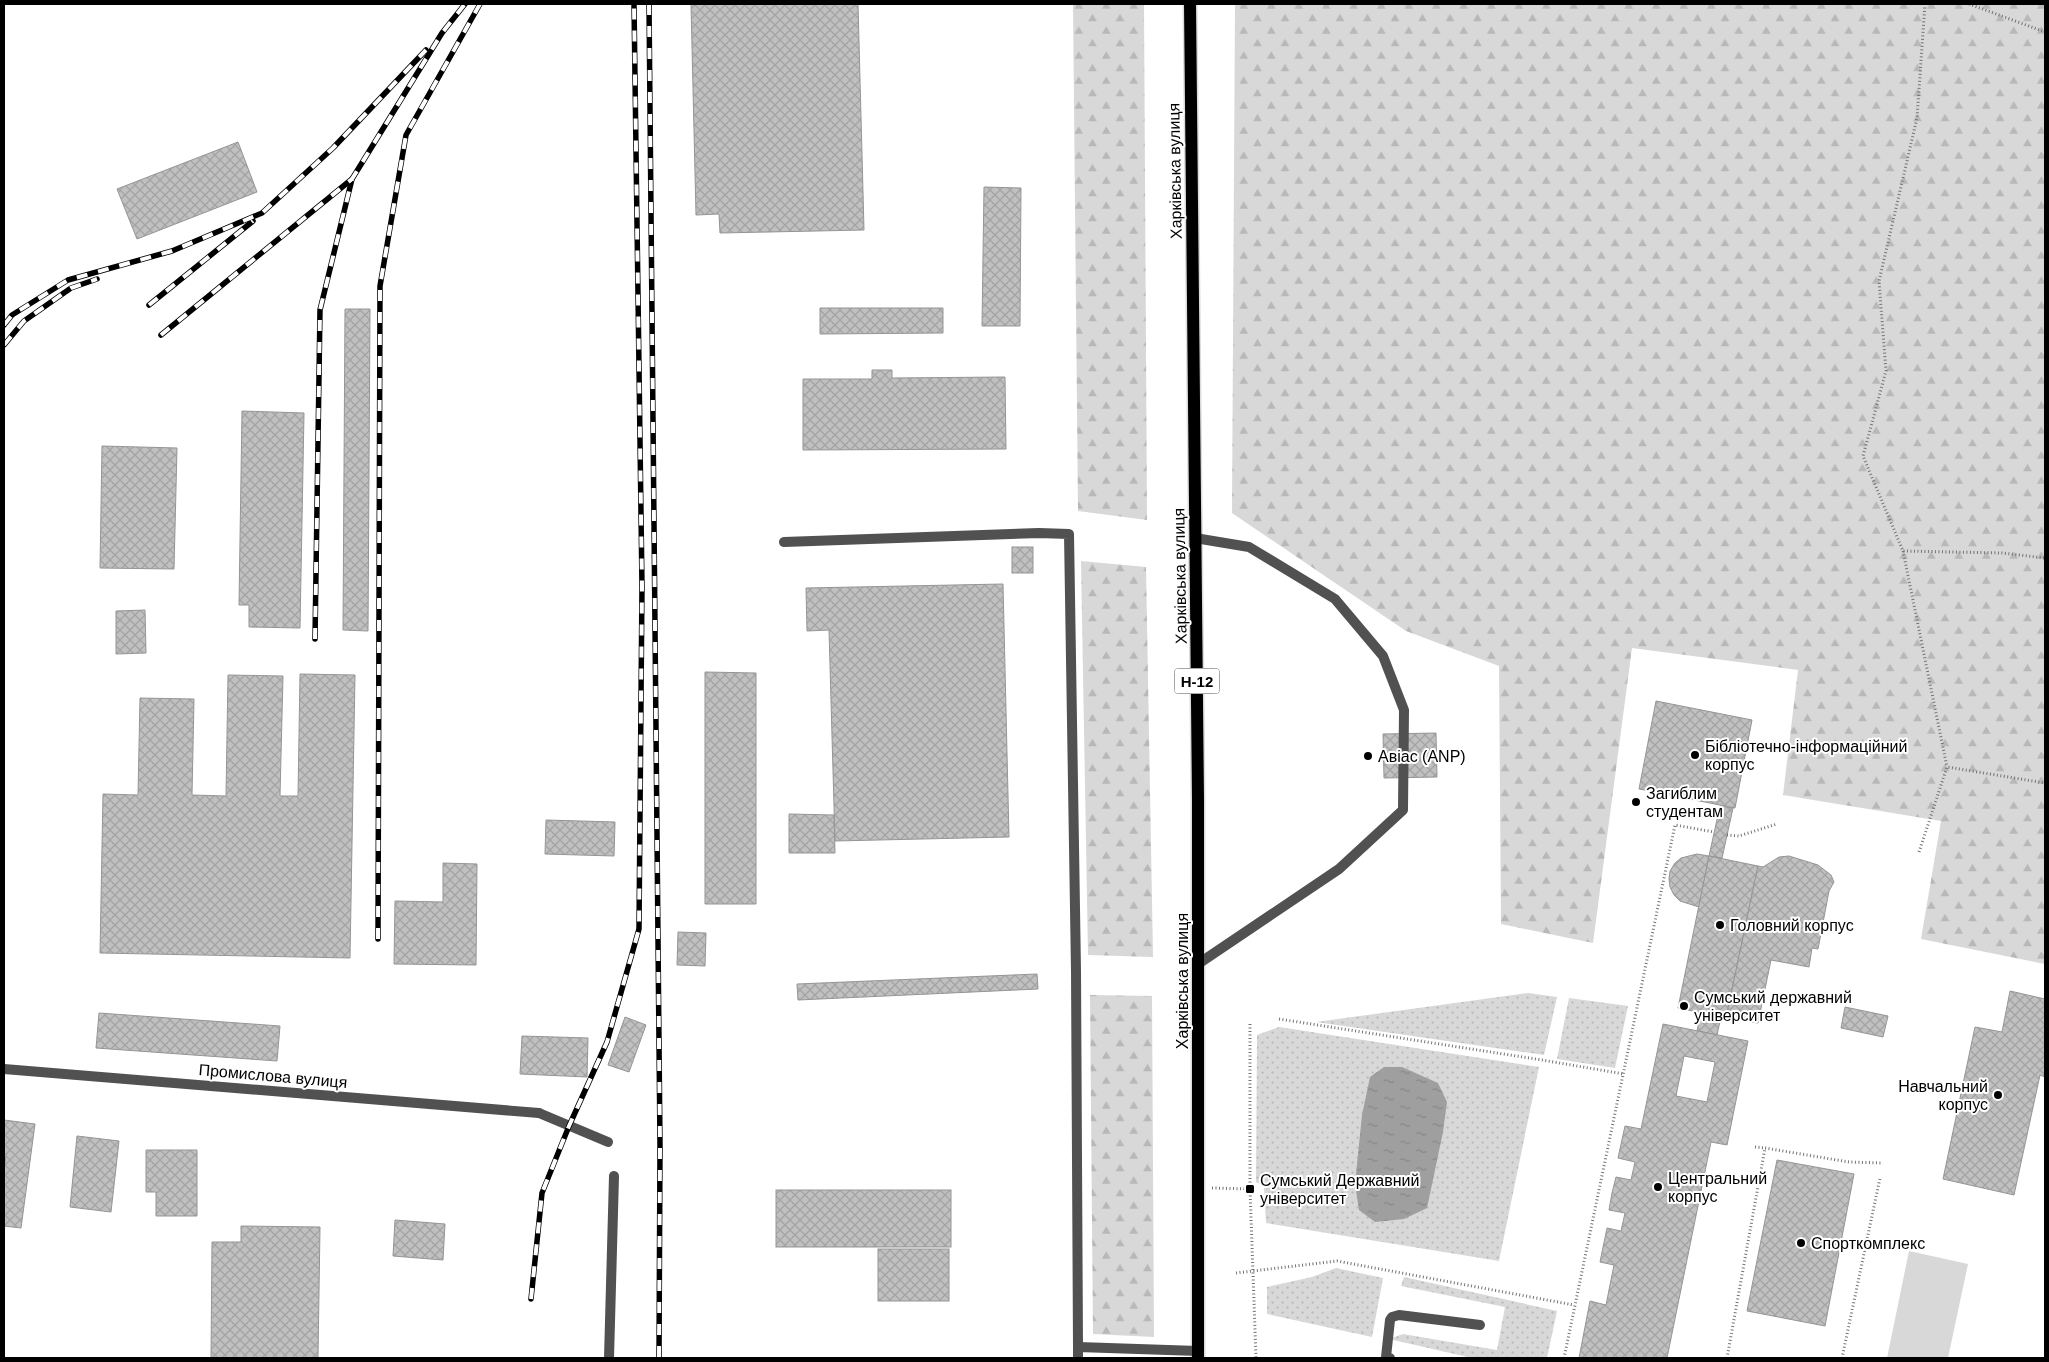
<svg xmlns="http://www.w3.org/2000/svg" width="2049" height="1362" font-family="Arial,sans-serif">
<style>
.green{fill:url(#green-dots)}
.forest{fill:url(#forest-firs)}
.pitch{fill:#d8d8d8}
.water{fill:url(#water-ripples)}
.building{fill:url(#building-cross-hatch);stroke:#959595;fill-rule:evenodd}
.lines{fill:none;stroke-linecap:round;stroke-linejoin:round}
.primary-casing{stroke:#dbdbdb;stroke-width:15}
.path{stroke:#737373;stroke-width:3;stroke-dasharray:1 2.5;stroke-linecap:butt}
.service{stroke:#515151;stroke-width:10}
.minor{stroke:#515151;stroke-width:10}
.primary{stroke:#000;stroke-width:12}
.rail-casing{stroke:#000;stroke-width:5.5}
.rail{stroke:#fff;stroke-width:4;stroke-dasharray:11;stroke-linecap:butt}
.poi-dot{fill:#000;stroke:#fff;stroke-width:2}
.labels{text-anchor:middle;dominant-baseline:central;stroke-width:4;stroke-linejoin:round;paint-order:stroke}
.shield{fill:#fff;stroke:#4c4c4c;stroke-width:1}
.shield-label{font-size:15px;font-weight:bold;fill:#000}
.street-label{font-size:16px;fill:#000;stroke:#fff}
.poi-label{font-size:16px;fill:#000;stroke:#fff;text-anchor:start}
</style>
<defs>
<pattern id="green-dots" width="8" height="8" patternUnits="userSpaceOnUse" patternTransform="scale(1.25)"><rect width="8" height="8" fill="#d8d8d8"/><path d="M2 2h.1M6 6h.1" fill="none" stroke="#b8b8b8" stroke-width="1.8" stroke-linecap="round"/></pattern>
<pattern id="forest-firs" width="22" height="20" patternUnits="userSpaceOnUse" patternTransform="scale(1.25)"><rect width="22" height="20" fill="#d8d8d8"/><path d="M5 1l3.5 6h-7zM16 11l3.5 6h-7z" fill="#b8b8b8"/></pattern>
<pattern id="water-ripples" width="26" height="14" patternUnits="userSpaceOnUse" patternTransform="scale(1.25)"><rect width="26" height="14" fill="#9f9f9f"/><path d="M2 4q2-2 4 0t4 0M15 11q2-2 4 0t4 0" fill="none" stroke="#878787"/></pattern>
<pattern id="building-cross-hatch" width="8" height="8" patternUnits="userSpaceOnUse" patternTransform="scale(1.25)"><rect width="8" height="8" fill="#c0c0c0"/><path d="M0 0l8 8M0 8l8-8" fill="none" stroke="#a3a3a3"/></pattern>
</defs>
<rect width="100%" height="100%" fill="#fff"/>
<g class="green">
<polygon points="1528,993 1557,997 1544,1055 1316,1022"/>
<polygon points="1569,998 1628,1006 1615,1068 1557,1059"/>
<polygon points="1279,1027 1539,1067 1499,1261 1266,1223 1264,1186 1256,1182 1257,1035"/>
<polygon points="1336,1268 1383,1278 1372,1337 1267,1314 1267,1287 1312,1277"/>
<polygon points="1404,1277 1557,1311 1547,1358 1472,1358 1389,1339 1403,1334 1497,1350 1505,1307 1401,1286"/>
</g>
<g class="forest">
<polygon points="1073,4 1144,4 1147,520 1078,511"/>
<polygon points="1235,4 2045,4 2045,964 1921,939 1941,821 1783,795 1798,670 1632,648 1593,943 1501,924 1499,666 1406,631 1232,513"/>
<polygon points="1081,561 1146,567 1153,957 1088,955"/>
<polygon points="1090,995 1152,996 1154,1337 1093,1334"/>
</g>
<polygon class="pitch" points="1909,1251 1968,1264 1948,1358 1887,1358"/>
<polygon class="water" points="1384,1067 1402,1067 1438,1083 1447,1102 1443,1132 1427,1208 1404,1219 1375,1222 1359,1210 1355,1184 1362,1115 1370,1077"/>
<g class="building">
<polygon points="691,4 858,4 864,230 720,233 719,214 696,215"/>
<polygon points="238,142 257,192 137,239 117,189"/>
<polygon points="984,187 1021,188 1020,326 982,326"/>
<polygon points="820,308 943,308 943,333 820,334"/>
<polygon points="345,309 370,309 368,631 343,630"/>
<polygon points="872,370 892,370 892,378 1005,377 1006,449 803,450 803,379 872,379"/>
<polygon points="242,411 304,413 300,628 249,627 249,605 239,605"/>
<polygon points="102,446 177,448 174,569 100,568"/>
<rect x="1012" y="547" width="21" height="26"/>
<polygon points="1003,584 1009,837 835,841 829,630 807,631 806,588"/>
<polygon points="145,610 146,653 116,654 116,611"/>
<polygon points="705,672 756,673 756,904 705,904"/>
<polygon points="300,674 355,675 350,958 100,953 103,794 138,795 140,698 194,699 192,795 226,796 228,675 283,676 280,796 298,796"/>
<polygon points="1656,701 1752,720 1735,808 1639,789"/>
<polygon points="1436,733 1437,777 1384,778 1383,734"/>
<polygon points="1720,806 1733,808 1722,858 1709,856"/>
<polygon points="789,814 834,815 835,853 789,853"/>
<polygon points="546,820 615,822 614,856 545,854"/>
<polygon points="1697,854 1709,856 1699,907 1680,901 1674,895 1670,887 1669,879 1670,871 1675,863 1681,858"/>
<polygon points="1709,856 1758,866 1726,1018 1678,1008"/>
<polygon points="1789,856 1818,865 1831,875 1834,882 1829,891 1818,949 1812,948 1809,967 1771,960 1758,1023 1726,1018 1758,866 1763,867 1779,857"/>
<polygon points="443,863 477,864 476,965 394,964 395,901 443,902"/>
<polygon points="678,932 706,933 705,966 677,965"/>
<polygon points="1037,974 1038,989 798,1000 797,984"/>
<polygon points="2010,991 2045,999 2045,1077 2040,1075 2014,1195 1943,1179 1975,1027 2002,1032"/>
<polygon points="1845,1007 1888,1016 1883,1037 1841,1028"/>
<polygon points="1701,1012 1721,1017 1717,1035 1697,1031"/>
<polygon points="99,1013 280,1026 277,1061 96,1048"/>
<polygon points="625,1017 646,1025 629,1072 608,1065"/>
<path d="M1663 1024 1748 1041 1727 1145 1711 1142 1667 1358H1579L1590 1301 1606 1305 1614 1265 1600 1262 1607 1228 1621 1231 1625 1213 1609 1210 1612 1193 1616 1177 1631 1180 1635 1162 1618 1158 1625 1126 1641 1129ZM1684 1056 1715 1062 1707 1102 1676 1096Z"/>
<polygon points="522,1036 588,1038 587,1077 520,1074"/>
<polygon points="4,1120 35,1124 21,1228 4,1226 4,1173 6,1154 4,1154"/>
<polygon points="77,1136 119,1141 111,1212 70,1207"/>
<polygon points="146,1150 197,1150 197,1216 156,1216 156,1192 146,1192"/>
<polygon points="1777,1160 1854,1174 1825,1326 1747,1311"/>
<rect x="776" y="1190" width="175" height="57"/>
<polygon points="395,1220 445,1224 443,1260 393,1256"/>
<polygon points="241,1226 320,1227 318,1358 211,1358 212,1242 241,1242"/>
<rect x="878" y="1249" width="71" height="52"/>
</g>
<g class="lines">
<defs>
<polyline id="primary" points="1190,4 1198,800 1198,1358"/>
</defs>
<use href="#primary" class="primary-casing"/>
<g class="path">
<polyline points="1925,4 1917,118 1879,281 1886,371 1863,456 1903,551 2002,553 2045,558"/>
<polyline points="1969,4 2045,32"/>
<polyline points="1903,551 1947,767"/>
<polyline points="1727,835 1739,836 1777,824"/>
<polyline points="1919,852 1947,767 2045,783"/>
<polyline points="1279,1019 1542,1060 1624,1074"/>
<polyline points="1250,1024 1250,1189 1256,1358"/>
<polyline points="1755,1147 1765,1148"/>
<polyline points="1212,1188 1250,1189"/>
<polyline points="1236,1273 1337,1261 1574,1305"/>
<polyline points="1564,1358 1675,825 1714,832"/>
<polyline points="1727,1358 1765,1148 1849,1162 1883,1163"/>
<polyline points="1842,1358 1880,1178"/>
</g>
<g class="service">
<polyline points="1195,538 1249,547 1335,599 1383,656 1404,710 1403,810 1339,869 1198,964"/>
<polyline points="784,542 1039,533 1069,534 1076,971 1078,1347"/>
<polyline points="539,1113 608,1142"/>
<polyline points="609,1358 614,1176"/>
<polyline points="1078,1358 1078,1347 1198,1351"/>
<polyline points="1390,1358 1386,1357 1390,1320 1392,1317 1399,1315 1480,1325"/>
</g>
<polyline class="minor" points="4,1069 539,1113"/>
<use href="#primary" class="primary"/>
<defs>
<g id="rail">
<polyline points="649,4 660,1146 659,1358"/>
<polyline points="149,305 253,221"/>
<polyline points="4,325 12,315 68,280 172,251 262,213 333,148 426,50"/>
<polyline points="161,335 352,179"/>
<polyline points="4,345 24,321 71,288 97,279"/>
<polyline points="315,639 320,310 352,179 442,33 465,4"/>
<polyline points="378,939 380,286 406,135 480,4"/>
<polyline points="531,1299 542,1193 569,1126 607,1042 639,929 642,586 634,4"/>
</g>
</defs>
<use href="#rail" class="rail-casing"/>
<use href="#rail" class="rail"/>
</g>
<g class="poi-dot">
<circle cx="1695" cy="755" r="5"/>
<circle cx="1368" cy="756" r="5"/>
<circle cx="1636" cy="802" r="5"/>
<circle cx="1720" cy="925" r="5"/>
<circle cx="1684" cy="1006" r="5"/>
<circle cx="1998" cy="1095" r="5"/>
<circle cx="1658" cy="1187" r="5"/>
<rect x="1245" y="1184" width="10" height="10" rx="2.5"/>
<circle cx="1801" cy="1243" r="5"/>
</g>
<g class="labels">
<rect class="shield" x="1174.5" y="668.5" width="45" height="25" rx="4"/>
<g class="shield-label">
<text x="1197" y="681">Н-12</text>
</g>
<g class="street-label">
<text transform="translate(1175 171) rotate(-91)">Харківська вулиця</text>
<text transform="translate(1180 576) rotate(-91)">Харківська вулиця</text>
<text transform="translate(1182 981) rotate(-90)">Харківська вулиця</text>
<text transform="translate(273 1076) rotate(5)">Промислова вулиця</text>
</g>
<g class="poi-label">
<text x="1705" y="746">Бібліотечно-інформаційний<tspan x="1705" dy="18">корпус</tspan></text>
<text x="1378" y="756">Авіас (ANP)</text>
<text x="1646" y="793">Загиблим<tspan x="1646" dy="18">студентам</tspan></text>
<text x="1730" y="925">Головний корпус</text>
<text x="1694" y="997">Сумський державний<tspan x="1694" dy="18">університет</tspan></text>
<text x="1988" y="1086" text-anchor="end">Навчальний<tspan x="1988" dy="18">корпус</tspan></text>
<text x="1668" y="1178">Центральний<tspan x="1668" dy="18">корпус</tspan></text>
<text x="1260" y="1180">Сумський Державний<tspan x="1260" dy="18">університет</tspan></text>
<text x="1811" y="1243">Спорткомплекс</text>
</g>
</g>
<rect width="2049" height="1362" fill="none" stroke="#000000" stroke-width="10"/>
</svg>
